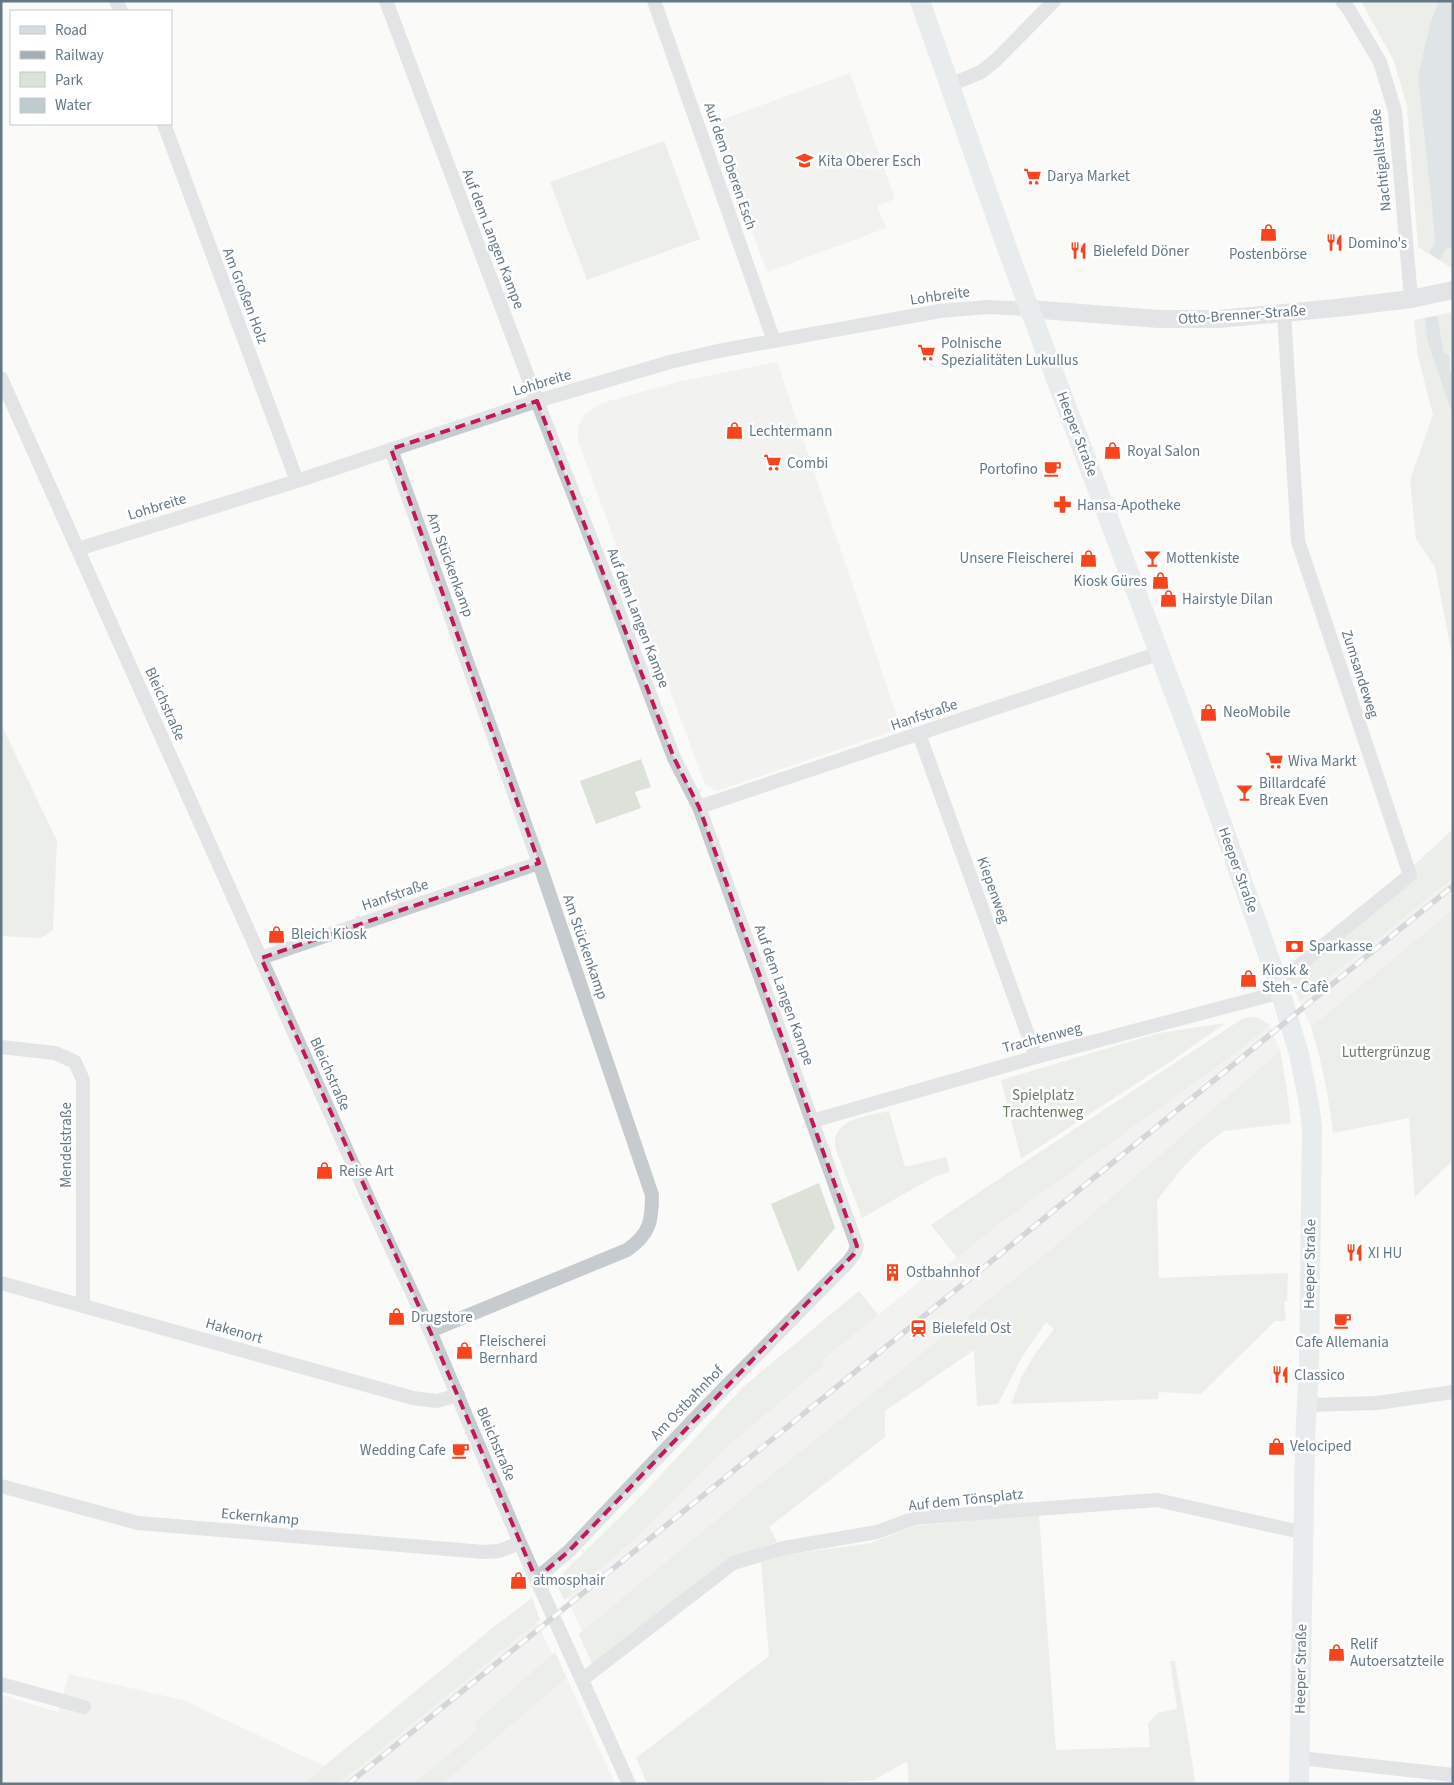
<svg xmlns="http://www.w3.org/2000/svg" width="1454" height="1785" font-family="'Source Sans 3',sans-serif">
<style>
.built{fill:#e8eae9}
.green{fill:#dce2d8}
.water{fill:#beccd0}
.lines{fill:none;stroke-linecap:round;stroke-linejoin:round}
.minor{stroke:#c5cbce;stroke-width:14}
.tertiary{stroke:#c5cbce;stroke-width:18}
.secondary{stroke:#d6dcdf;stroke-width:20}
.rail-casing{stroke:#a5aeb4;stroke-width:5.5}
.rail{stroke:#fff;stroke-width:4;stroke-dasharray:11;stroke-linecap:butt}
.marked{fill:none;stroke:#c2185b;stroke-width:4;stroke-dasharray:10 6;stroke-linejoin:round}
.labels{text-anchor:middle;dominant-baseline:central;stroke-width:5;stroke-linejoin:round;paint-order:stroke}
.street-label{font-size:15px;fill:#627886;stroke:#fff}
.poi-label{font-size:15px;fill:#627886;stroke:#fff;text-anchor:start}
.park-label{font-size:15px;fill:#687c61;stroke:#fff}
</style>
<rect width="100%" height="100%" fill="#fafaf8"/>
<g class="built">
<polygon points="850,73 895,199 877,206 886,228 767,272 712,123"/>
<polygon points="777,362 901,728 717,791 705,785 578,441 578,427 584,415 602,403 677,382"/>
<polygon points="1453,829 1453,909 1311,1027 1290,980 1415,879"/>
<polygon points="1250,1017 1258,1018 1270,1025 1280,1051 1286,1084 1291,1123 1225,1130 1202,1148 1184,1166 974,1350 885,1411 885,1437 769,1527 777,1542 729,1558 579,1634 582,1631 567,1598 564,1600 555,1581 644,1493 743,1387 859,1291 878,1315 925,1277 928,1281 957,1257 931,1225 993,1183 1242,1019"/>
<polygon points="532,1598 540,1620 537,1622 552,1654 555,1652 615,1784 1,1784 1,1695 58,1712 69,1674 183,1700 324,1766 495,1626"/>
</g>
<g class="green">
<polygon points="1361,1 1453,1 1453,266 1450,267 1418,247 1407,106 1394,61"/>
<polygon points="664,141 700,239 587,280 550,182"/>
<polygon points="1453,312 1453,660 1435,567 1416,539 1410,480 1433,415 1418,356 1414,320"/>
<polygon points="1,724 57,841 53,930 41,938 1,936"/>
<polygon points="641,759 651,787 635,792 641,808 596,824 580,781"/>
<polygon points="1453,829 1453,878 1300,1001 1290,980 1415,879 1411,868"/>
<path d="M1453 909V1160L1415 1197 1409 1118 1333 1133C1329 1097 1322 1062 1311 1027Z"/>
<polygon points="1250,1017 1258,1018 1270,1025 1237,1052 1003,1221 957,1258 931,1225 993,1183 1242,1019"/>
<polygon points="1226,1023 1174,1059 1021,1159 1001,1080 1159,1033"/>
<polygon points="1280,1051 1286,1084 1291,1123 1224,1131 1202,1148 1184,1166 1157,1200 1159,1278 1288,1273 1287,1301 1284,1302 1286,1321 1275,1321 1201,1394 1159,1392 1158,1399 1011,1404 1022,1376 1035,1354 1054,1329 1046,1322 1022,1357 998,1404 977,1406 974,1350 885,1411 885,1437 769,1527 777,1542 729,1558 593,1666 579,1634 749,1493 1061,1241"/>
<path d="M889 1111 905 1167 946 1157 950 1172 934 1177 862 1218 835 1147C832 1118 868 1116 889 1111Z"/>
<polygon points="819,1183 835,1228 798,1272 771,1204"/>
<polygon points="859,1291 878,1315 821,1361 824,1365 736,1439 636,1538 564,1600 555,1581 644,1493 743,1387"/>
<polygon points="1039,1515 1056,1750 1150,1747 1148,1723 1158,1713 1177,1709 1170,1661 1175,1661 1192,1761 1195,1784 909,1784 907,1761 874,1780 803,1784 647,1784 636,1758 769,1656 761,1561 777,1556 871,1543 914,1526"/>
<polygon points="532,1598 540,1620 338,1784 303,1784 495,1626"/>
<polygon points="555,1652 566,1678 442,1784 413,1784 478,1730 474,1723"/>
</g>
<g class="water">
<polygon points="1439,1 1453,1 1453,246 1446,249 1440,260 1429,253 1435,243 1434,225 1418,77 1430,24"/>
<polygon points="1437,316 1444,353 1449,356 1450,372 1453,376 1453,416 1427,340 1425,318"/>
</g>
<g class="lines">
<g class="minor">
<polyline points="116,1 121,11"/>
<polyline points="386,1 537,401 600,562 674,758 699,807 857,1246 854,1254 848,1262 703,1410 569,1551 536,1579"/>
<polyline points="654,1 774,341"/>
<polyline points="1342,1 1348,8 1380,62 1395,111 1411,299"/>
<polyline points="950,85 981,72 996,60 1054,1"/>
<polyline points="164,124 297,481"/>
<polyline points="1,378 378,1220 430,1331 520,1543 629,1784"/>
<path d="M391 449 539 863 652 1195C652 1221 650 1234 627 1250L430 1331"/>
<polyline points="78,549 297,481 537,401 670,362 718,351 940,311 987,307 1029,309"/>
<polyline points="919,734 1036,1057"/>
<polyline points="699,807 1160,653"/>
<polyline points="261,958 539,863"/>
<polyline points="1276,977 1291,972 1410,875 1298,541 1284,313"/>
<polyline points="1,1047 55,1053 75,1062 83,1080 83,1306"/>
<polyline points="812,1121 1036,1057 1281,992"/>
<polyline points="1,1283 413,1398 437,1401 458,1395"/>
<polyline points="1308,1405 1377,1403 1453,1392"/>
<polyline points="1,1486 138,1523 484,1552 499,1551 520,1543"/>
<polyline points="583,1679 733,1563 784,1548 877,1532 915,1518 1157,1500 1292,1530 1303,1530"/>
<polyline points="1,1684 84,1707"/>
<polyline points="1300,1758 1453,1775"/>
</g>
<polyline class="tertiary" points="1029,309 1159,319 1219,319 1336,308 1411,299 1453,290"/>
<polyline class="secondary" points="920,1 1012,262 1195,748 1276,977 1299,1054 1309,1104 1312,1127 1309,1365 1305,1442 1299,1784"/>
<defs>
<polyline id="rail" points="348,1784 1453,886"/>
</defs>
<use href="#rail" class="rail-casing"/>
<use href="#rail" class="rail"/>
</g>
<path d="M0 0H1454V1785H0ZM537 401 674 758 699 807 857 1246 854 1254 569 1551 536 1579 430 1331 261 958 539 863 391 449Z" fill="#fafaf8" fill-opacity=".55" fill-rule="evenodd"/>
<path class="marked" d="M537 401 674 758 699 807 857 1246 854 1254 569 1551 536 1579 430 1331 261 958 539 863 391 449Z"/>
<defs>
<symbol id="school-bare" viewBox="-9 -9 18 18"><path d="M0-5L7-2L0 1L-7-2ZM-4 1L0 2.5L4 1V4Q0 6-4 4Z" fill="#f6451c" stroke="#fff" stroke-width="2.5" paint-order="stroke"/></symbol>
<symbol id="supermarket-bare" viewBox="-9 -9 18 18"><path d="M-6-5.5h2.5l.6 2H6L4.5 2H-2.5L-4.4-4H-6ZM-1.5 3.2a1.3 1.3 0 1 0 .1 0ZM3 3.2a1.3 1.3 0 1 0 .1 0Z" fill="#f6451c" stroke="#fff" stroke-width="2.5" paint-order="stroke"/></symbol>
<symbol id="shop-bare" viewBox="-9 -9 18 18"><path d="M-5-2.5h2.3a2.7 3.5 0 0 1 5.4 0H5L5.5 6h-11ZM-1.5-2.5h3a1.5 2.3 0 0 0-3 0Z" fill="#f6451c" stroke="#fff" stroke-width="2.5" paint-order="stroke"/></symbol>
<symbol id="restaurant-bare" viewBox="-9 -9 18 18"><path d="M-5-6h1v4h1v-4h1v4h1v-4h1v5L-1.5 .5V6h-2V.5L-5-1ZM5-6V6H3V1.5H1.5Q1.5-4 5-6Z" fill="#f6451c" stroke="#fff" stroke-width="2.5" paint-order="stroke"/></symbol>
<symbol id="cafe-bare" viewBox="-9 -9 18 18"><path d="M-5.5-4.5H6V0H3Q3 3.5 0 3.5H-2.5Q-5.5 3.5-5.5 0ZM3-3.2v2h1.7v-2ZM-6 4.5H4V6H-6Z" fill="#f6451c" stroke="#fff" stroke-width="2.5" paint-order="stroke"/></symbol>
<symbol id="pharmacy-bare" viewBox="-9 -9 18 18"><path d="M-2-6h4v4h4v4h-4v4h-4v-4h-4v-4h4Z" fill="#f6451c" stroke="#fff" stroke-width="2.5" paint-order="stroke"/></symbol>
<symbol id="bar-bare" viewBox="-9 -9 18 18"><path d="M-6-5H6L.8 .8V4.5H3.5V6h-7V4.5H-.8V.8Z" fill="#f6451c" stroke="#fff" stroke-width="2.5" paint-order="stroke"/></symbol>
<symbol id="bank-bare" viewBox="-9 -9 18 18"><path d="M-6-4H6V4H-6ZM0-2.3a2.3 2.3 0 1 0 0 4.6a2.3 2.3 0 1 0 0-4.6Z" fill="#f6451c" stroke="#fff" stroke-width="2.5" paint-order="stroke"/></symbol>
<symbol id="building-bare" viewBox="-9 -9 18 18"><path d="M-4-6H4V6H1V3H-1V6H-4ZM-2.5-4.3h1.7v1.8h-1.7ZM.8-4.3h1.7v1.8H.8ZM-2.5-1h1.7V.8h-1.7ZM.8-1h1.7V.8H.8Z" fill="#f6451c" stroke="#fff" stroke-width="2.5" paint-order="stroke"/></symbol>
<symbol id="station-bare" viewBox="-9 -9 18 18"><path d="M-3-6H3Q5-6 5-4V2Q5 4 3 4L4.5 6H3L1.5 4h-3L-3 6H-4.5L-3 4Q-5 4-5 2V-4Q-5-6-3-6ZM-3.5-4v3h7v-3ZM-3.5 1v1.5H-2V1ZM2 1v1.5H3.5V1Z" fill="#f6451c" stroke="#fff" stroke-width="2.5" paint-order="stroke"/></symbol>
</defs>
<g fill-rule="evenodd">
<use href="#school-bare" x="792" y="148" width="25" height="25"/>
<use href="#supermarket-bare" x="1020" y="164" width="25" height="25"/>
<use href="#shop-bare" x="1256" y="220" width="25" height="25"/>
<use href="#restaurant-bare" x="1322" y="230" width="25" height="25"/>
<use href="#restaurant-bare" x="1066" y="238" width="25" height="25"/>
<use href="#supermarket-bare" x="914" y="340" width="25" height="25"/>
<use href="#shop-bare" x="722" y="418" width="25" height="25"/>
<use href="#shop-bare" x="1100" y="438" width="25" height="25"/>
<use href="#supermarket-bare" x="760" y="450" width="25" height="25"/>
<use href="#cafe-bare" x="1040" y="456" width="25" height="25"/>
<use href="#pharmacy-bare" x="1050" y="492" width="25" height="25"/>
<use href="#shop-bare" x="1076" y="546" width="25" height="25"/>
<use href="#bar-bare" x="1140" y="546" width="25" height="25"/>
<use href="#shop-bare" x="1148" y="568" width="25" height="25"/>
<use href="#shop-bare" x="1156" y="586" width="25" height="25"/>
<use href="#shop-bare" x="1196" y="700" width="25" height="25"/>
<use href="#supermarket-bare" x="1262" y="748" width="25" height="25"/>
<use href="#bar-bare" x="1232" y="780" width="25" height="25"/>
<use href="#shop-bare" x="264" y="922" width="25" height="25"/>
<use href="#bank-bare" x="1282" y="934" width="25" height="25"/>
<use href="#shop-bare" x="1236" y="966" width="25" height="25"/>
<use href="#shop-bare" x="312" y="1158" width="25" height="25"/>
<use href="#restaurant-bare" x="1342" y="1240" width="25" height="25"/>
<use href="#building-bare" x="880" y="1260" width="25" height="25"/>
<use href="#shop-bare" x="384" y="1304" width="25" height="25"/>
<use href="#cafe-bare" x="1330" y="1308" width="25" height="25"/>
<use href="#station-bare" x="906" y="1316" width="25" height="25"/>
<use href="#shop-bare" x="452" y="1338" width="25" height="25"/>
<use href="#restaurant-bare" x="1268" y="1362" width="25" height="25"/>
<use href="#shop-bare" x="1264" y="1434" width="25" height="25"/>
<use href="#cafe-bare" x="448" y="1438" width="25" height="25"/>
<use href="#shop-bare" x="506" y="1568" width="25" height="25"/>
<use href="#shop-bare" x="1324" y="1640" width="25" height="25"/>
</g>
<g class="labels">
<g class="street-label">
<text transform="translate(1381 160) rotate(-96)">Nachtigallstraße</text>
<text transform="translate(730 166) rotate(71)">Auf dem Oberen Esch</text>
<text transform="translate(493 239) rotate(69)">Auf dem Langen Kampe</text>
<text transform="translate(245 296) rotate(69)">Am Großen Holz</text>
<text transform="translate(940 296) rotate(-8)">Lohbreite</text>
<text transform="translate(1242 315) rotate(-4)">Otto-Brenner-Straße</text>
<text transform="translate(542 383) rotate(-17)">Lohbreite</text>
<text transform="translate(1077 434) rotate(69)">Heeper Straße</text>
<text transform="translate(157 507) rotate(-17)">Lohbreite</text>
<text transform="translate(450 565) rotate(70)">Am Stückenkamp</text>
<text transform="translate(638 618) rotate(69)">Auf dem Langen Kampe</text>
<text transform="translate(1360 674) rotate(72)">Zumsandeweg</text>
<text transform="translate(165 704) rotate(66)">Bleichstraße</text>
<text transform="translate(924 715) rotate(-19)">Hanfstraße</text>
<text transform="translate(1238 870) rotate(70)">Heeper Straße</text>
<text transform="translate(993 890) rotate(70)">Kiepenweg</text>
<text transform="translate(395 895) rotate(-19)">Hanfstraße</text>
<text transform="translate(585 947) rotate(71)">Am Stückenkamp</text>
<text transform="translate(784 995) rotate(70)">Auf dem Langen Kampe</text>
<text transform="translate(1042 1038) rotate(-15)">Trachtenweg</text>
<text transform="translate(330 1074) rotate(66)">Bleichstraße</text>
<text transform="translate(66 1145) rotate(-90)">Mendelstraße</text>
<text transform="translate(1310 1264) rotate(-89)">Heeper Straße</text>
<text transform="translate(234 1331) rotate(16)">Hakenort</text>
<text transform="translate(687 1403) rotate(-46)">Am Ostbahnhof</text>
<text transform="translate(496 1444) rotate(67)">Bleichstraße</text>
<text transform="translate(966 1500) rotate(-6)">Auf dem Tönsplatz</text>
<text transform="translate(260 1517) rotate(5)">Eckernkamp</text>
<text transform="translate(1301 1669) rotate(-89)">Heeper Straße</text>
</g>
<g class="poi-label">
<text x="818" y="161">Kita Oberer Esch</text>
<text x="1047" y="176">Darya Market</text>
<text x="1348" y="243">Domino's</text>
<text x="1093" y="251">Bielefeld Döner</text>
<text x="1268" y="254" text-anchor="middle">Postenbörse</text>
<text x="941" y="343">Polnische<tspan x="941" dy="17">Spezialitäten Lukullus</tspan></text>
<text x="749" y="431">Lechtermann</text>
<text x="1127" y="451">Royal Salon</text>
<text x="787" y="463">Combi</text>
<text x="1038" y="469" text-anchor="end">Portofino</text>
<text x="1077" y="505">Hansa-Apotheke</text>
<text x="1074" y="558" text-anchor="end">Unsere Fleischerei</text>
<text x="1166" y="558">Mottenkiste</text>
<text x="1147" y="581" text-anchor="end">Kiosk Güres</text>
<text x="1182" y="599">Hairstyle Dilan</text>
<text x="1223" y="712">NeoMobile</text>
<text x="1288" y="761">Wiva Markt</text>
<text x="1259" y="783">Billardcafé<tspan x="1259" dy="17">Break Even</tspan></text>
<text x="291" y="934">Bleich Kiosk</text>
<text x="1309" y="946">Sparkasse</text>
<text x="1262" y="970">Kiosk &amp;<tspan x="1262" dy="17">Steh - Cafè</tspan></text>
<text x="339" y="1171">Reise Art</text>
<text x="1368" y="1253">XI HU</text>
<text x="906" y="1272">Ostbahnhof</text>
<text x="411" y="1317">Drugstore</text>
<text x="932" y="1328">Bielefeld Ost</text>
<text x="479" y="1341">Fleischerei<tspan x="479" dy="17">Bernhard</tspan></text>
<text x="1342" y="1342" text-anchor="middle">Cafe Allemania</text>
<text x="1294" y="1375">Classico</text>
<text x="1290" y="1446">Velociped</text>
<text x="446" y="1450" text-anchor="end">Wedding Cafe</text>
<text x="533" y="1580">atmosphair</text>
<text x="1350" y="1644">Relif<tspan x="1350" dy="17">Autoersatzteile</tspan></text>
</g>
<g class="park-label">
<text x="1386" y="1052">Luttergrünzug</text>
<text x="1043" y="1095">Spielplatz<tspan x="1043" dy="17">Trachtenweg</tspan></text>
</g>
</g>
<rect width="1454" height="1785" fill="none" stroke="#627886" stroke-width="5"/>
<rect x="10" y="10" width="162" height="115" fill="#ffffff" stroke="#c0c9cf"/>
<rect x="20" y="26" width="25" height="8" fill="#d6dcdf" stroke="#c0c9cf"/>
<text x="55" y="35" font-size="15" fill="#627886">Road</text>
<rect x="20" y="51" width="25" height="8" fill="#a5aeb4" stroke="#c0c9cf"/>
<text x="55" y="60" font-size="15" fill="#627886">Railway</text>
<rect x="20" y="72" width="25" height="15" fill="#dce2d8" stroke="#c0c9cf"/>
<text x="55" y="85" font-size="15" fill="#627886">Park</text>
<rect x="20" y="98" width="25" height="15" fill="#beccd0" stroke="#c0c9cf"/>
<text x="55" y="110" font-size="15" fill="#627886">Water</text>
</svg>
